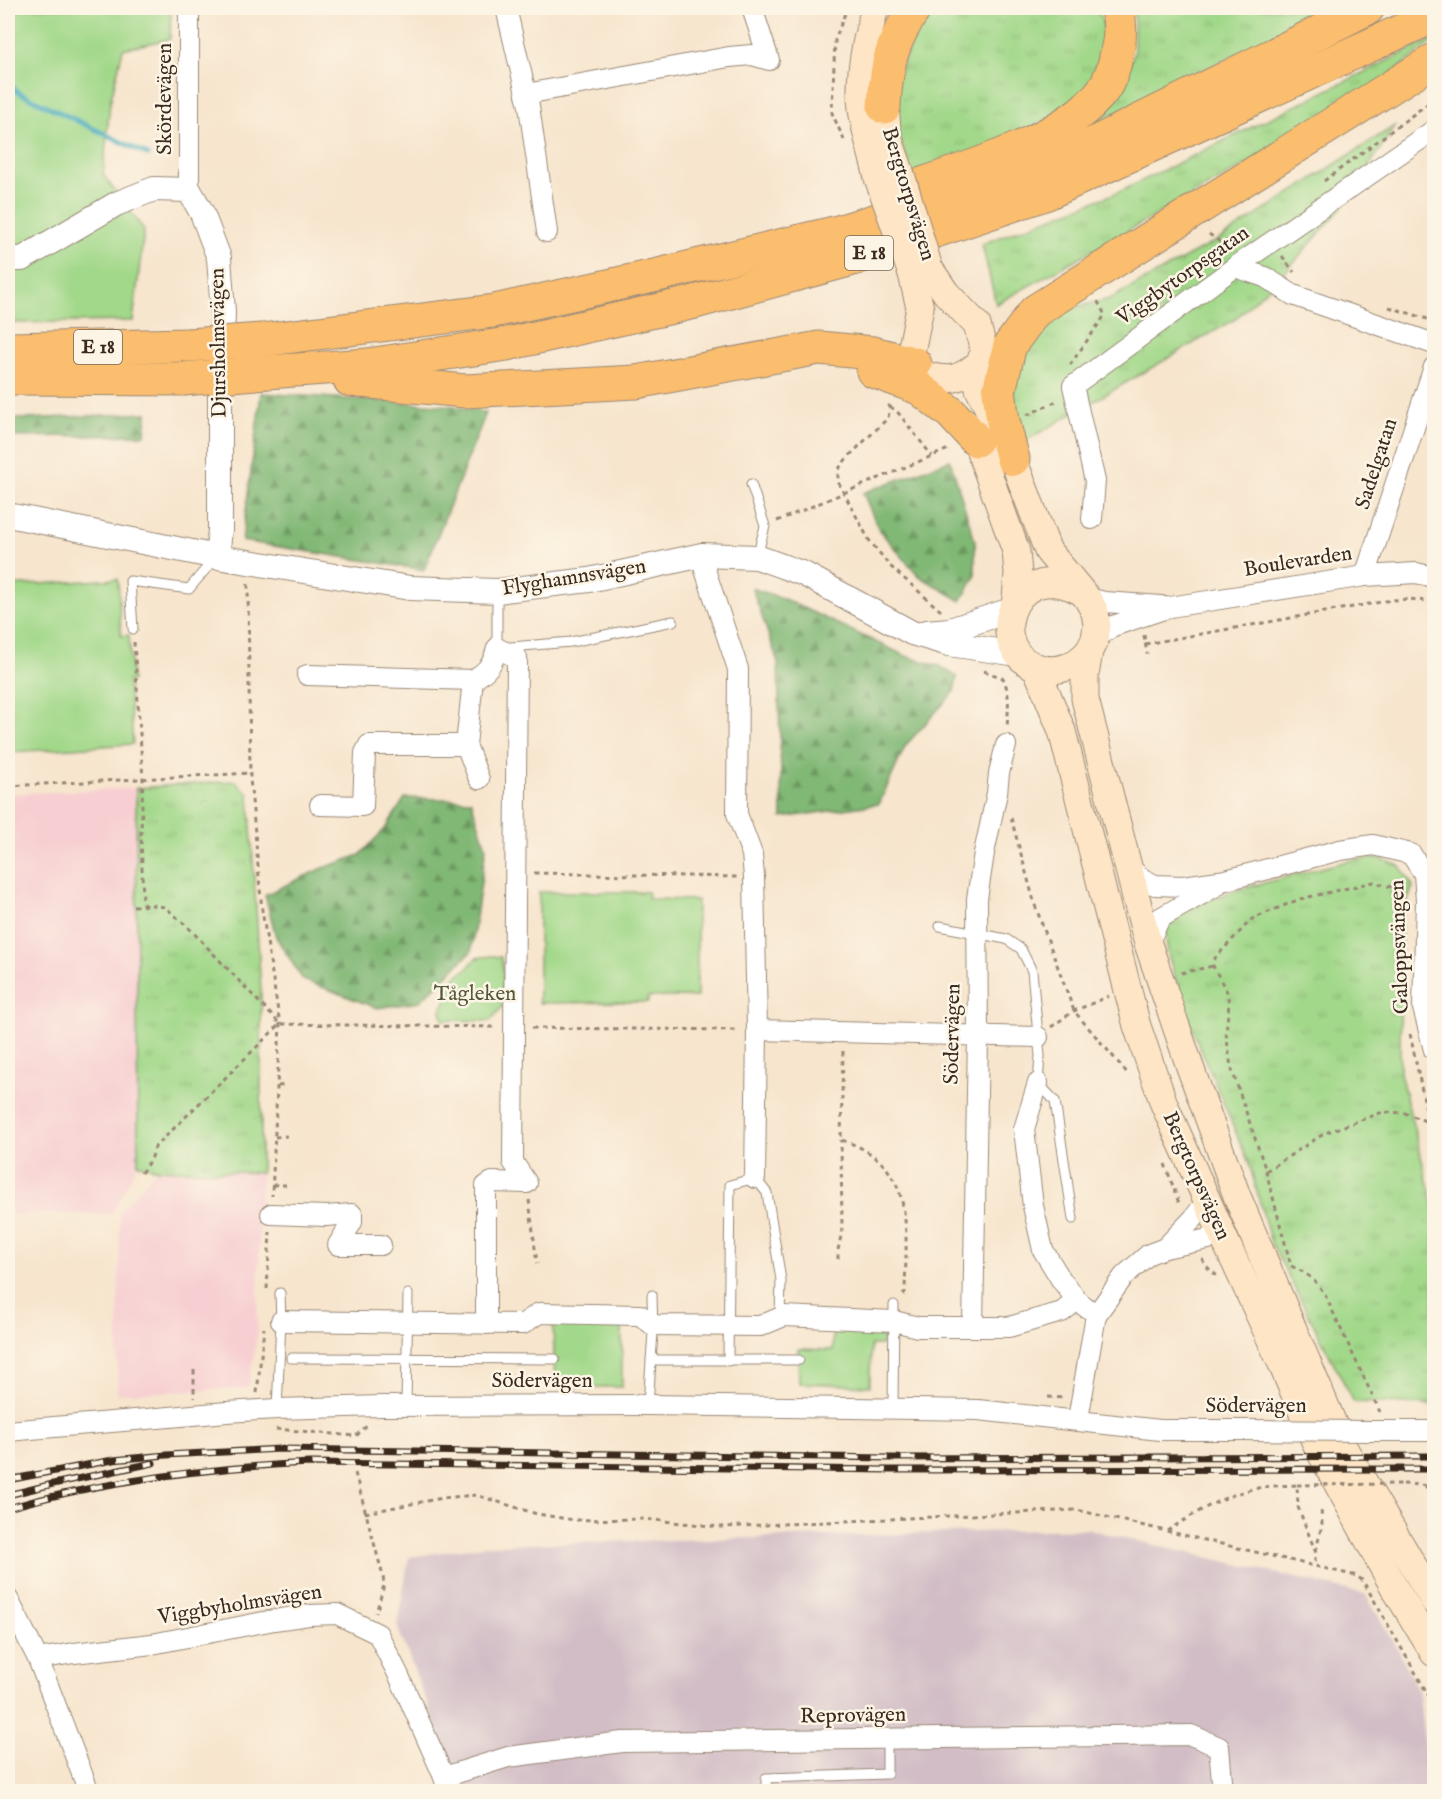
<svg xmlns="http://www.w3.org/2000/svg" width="1442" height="1799" font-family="'IM FELL English',serif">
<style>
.built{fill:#f7cfd2}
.industrial{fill:#d2bdc6}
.grass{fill:url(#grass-tufts);stroke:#6e8154;stroke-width:1.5}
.forest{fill:url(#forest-firs);stroke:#5e714a;stroke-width:1.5}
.park{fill:#a1d889;stroke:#6e8154;stroke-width:1.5}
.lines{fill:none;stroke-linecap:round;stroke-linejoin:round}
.stream{stroke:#3ca9bc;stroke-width:5}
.service-casing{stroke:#998876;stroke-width:11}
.minor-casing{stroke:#998876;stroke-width:22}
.tertiary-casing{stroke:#998876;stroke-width:26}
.secondary-casing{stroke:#998876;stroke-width:29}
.motorway-casing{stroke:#998876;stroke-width:35}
.path{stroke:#998876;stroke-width:3;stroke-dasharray:4.5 4.5;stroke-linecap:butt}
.service{stroke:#fff;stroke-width:9}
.minor{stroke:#fff;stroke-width:20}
.tertiary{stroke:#fff;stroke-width:24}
.secondary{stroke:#fde5c5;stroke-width:27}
.motorway{stroke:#fbbd6e;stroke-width:33}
.rail-casing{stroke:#3b2a1e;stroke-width:7}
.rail{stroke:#fcf5e5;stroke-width:4.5;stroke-dasharray:14;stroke-linecap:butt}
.minor-bridge-casing{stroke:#998876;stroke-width:22;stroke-linecap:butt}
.secondary-bridge-casing{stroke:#998876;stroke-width:29;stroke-linecap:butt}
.motorway-bridge-casing{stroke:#998876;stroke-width:35;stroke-linecap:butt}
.path-bridge{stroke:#998876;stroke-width:3;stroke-dasharray:4.5 4.5;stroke-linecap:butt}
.minor-bridge{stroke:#fff;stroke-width:20}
.secondary-bridge{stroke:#fde5c5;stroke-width:27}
.motorway-bridge{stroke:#fbbd6e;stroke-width:33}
.labels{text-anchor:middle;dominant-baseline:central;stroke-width:5;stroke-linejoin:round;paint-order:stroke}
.shield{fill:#fcf5e5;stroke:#75675a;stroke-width:1.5}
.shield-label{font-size:20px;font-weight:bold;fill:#3b2a1e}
.street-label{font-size:21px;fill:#3b2a1e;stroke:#fcf5e5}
.park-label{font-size:21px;fill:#545639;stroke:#fcf5e5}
</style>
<defs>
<pattern id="grass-tufts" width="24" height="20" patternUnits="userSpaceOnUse" patternTransform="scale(1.5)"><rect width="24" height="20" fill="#a1d889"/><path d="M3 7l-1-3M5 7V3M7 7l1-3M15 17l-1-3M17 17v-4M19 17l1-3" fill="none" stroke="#8cba76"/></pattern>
<pattern id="forest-firs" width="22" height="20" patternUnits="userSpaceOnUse" patternTransform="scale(1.5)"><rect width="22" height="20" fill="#80b875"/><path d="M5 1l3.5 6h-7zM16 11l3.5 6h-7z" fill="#6a965f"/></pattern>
</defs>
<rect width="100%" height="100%" fill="#fcf5e5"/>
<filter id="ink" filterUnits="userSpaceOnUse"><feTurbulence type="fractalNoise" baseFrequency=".0167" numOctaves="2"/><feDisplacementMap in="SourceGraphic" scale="12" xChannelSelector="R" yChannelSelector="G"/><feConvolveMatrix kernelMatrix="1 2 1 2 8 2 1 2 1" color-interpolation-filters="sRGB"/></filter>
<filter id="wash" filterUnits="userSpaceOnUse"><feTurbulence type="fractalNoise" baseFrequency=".008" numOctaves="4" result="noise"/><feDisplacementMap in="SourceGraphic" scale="24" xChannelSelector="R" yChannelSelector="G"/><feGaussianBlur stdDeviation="1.35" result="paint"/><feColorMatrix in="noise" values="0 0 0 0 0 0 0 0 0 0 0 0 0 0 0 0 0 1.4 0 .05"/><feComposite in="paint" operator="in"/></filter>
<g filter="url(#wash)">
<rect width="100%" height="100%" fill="#f7e5cd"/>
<g class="built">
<polygon points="136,788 138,1164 112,1214 8,1214 8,794"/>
<polygon points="157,1169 261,1173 257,1336 248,1388 117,1394 120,1211"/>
</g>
<polygon class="industrial" points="1086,1529 1365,1594 1398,1649 1419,1693 1429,1791 461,1791 397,1626 409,1557 490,1545"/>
<g class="grass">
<polygon points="937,8 1095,8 1103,20 1105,51 1087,92 1028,131 913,180 895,122 897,78 918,27"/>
<polygon points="1134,8 1331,8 1048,146 1123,78 1134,54"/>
<polygon points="1434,38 1434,41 1343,111 996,304 982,244 1119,192"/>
<polygon points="1396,125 1341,209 1286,271 1234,320 1022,443 1011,417 1019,352 1043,322 1070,308 1110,299 1220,239"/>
<polygon points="235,781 249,794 261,991 261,1173 157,1169 138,1164 136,788"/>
<polygon points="1379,858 1400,866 1413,886 1401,919 1400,1073 1434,1208 1434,1405 1354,1402 1271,1243 1250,1166 1188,1019 1168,954 1165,929 1184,911 1230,892 1351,860"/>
</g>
<g class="forest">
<polygon points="261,393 454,406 486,413 424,570 242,541"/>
<polygon points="147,413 145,435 8,437 8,418 26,419"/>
<polygon points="950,460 975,541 975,577 961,601 919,576 879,530 863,493"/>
<polygon points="752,588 784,599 908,657 940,666 957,677 954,692 906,745 879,804 782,818 778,662"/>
<polygon points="405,798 471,800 486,847 471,952 419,1002 377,1008 303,980 276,937 265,895 318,870 360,855 385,829"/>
</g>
<g class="park">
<polygon points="8,8 171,8 170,39 123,49 110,103 103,175 144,230 133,321 8,323"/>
<polygon points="118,579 121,636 129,635 132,681 128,681 133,744 12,752 8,691 8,586"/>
<polygon points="539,892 648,892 648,899 697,900 697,997 648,997 648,1002 539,1003"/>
<polygon points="491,956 501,957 503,971 502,1007 490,1021 443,1020 441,1010 456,976 468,968 476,958"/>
<polygon points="553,1323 622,1323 622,1387 555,1387"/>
<polygon points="833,1324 882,1325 882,1345 871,1345 870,1386 799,1383 798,1349 833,1350"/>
</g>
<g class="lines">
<polyline class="stream" points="8,84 20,93 148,155"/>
</g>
</g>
<g filter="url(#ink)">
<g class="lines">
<defs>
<g id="service">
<polyline points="751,484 765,526 757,557"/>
<polyline points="497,592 497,648 571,642 673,621"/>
<polyline points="133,629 130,581 189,589 215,558"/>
<polyline points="940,926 1006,939 1021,949 1032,971 1040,1056 1038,1083 1055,1101 1073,1219"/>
<polyline points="291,1358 555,1359"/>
<polyline points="651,1360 799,1360"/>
<polyline points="728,1361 730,1185 755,1178 767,1193 781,1280 780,1317"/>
<polyline points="648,1405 653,1332 652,1295"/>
<polyline points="406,1406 408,1294"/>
<polyline points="893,1408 894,1305"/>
<polyline points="277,1409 281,1321 280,1293"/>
<polyline points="767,1792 766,1778 887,1774 887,1740"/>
</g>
<g id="minor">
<polyline points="189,8 189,190"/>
<polyline points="506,8 529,106 547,232"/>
<polyline points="526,94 729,57 752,55 769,60 752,8"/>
<polyline points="1235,267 1265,277 1293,295 1434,344"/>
<polyline points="1092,519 1095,481 1073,386 1235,267 1434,130"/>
<polyline points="705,570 738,669 737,814 752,854 754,877 757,1030 755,1178"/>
<polyline points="1365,576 1434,367"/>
<polyline points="1087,598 1105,602 1161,606"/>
<polyline points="1095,639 1113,626 1170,607 1365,576 1416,573 1434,577"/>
<path d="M307 675 473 680C487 671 493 665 497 648L517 658 513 1162 527 1183 492 1182 486 1186V1324"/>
<polyline points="473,680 466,745 479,779"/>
<polyline points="320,805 363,806 365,753 369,745 466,745"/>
<polyline points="1129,867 1143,879 1155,885 1183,886 1226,880 1340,850 1373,845 1411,854 1424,874 1426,901 1423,1008 1434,1050"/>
<polyline points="1148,944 1160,918 1216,886"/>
<polyline points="757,1030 1038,1037"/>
<polyline points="1038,1083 1024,1129 1033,1206 1043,1250 1062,1281 1077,1300 1087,1308"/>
<polyline points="271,1214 326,1216 352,1214 352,1222 338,1245 381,1245"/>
<polyline points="1165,1248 1193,1219 1207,1201"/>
<polyline points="281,1321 523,1324 539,1313 640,1315 653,1325 760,1326 784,1316 894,1321 918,1327 1009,1327 1062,1312 1077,1300"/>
<polyline points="973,1327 978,1035 977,899 984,853 997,793 999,773 1006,745"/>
<polyline points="1078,1419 1096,1315 1124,1276 1149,1254 1165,1248 1223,1236"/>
<polyline points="8,1431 227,1412 277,1409 381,1406 648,1405 978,1410 1160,1430 1240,1430"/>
<polyline points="1373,1431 1434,1431"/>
<polyline points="8,1599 38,1659 89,1792"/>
<polyline points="38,1659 74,1653 152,1644 274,1620 309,1615 337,1614 378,1634 399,1676 444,1777 448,1792"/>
<polyline points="444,1777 508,1757 622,1742 1191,1735 1219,1747 1223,1792"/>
</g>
<g id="tertiary">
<polyline points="8,259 22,259 116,204 154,189 189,190 202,213 219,258 223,312 220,397 220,530 217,557"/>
<polyline points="8,515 217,557 410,588 497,591 589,580 702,555 757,557 804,574 912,633 949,644 1018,654"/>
<polyline points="926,632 950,630 1011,610"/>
</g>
<g id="secondary">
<path d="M875 8C866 40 858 76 862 109 865 132 873 156 878 178"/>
<polyline points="883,87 888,137 900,171"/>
<polyline points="929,268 946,293 977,325 984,351 980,363 979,389 1013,459 1048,551 1087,598 1095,612 1097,625 1095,639 1089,651 1085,676 1085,699 1148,944 1190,1067 1237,1196 1342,1445 1434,1601"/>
<polyline points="912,274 920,308 911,352 915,364 927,377"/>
<path d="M925 375C951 382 959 380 980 363"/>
<polyline points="965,422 976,440 1016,551 1018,573 1016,599"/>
<path d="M1078 590C1009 555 981 657 1044 669 1063 672 1076 665 1089 651"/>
<polyline points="1036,667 1062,731 1137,1026 1164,1104 1223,1236 1281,1362 1317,1446 1394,1587 1434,1653"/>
</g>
<g id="motorway">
<path d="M884 107C886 66 891 42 915 8"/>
<path d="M901 191C959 171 1065 141 1103 90 1110 80 1115 64 1117 52 1121 36 1121 24 1117 8"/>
<polyline points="262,340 494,311 658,275 838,232 1040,170 1368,8"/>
<polyline points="8,349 188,345"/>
<polyline points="873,371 919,388 951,413 976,440"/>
<polyline points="267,372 368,365 507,344 691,303 856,258 1045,194 1434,16"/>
<polyline points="8,378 183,379"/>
<polyline points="350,380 465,391 636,382 819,348 873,353 915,364"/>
<polyline points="1013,459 1003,421 999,391 1010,345 1035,311 1434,60"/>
</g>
</defs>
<use href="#service" class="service-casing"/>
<use href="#minor" class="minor-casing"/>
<use href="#tertiary" class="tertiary-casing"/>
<use href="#secondary" class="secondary-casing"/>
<use href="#motorway" class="motorway-casing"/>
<g class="path">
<polyline points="844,140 832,113 835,40 847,8"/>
<polyline points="1324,181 1434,99"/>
<polyline points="1209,234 1220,242 1239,242"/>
<polyline points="1282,256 1294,272"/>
<polyline points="1389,307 1434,321"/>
<polyline points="1070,365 1105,315 1097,300"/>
<polyline points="888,405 890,407 888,418 847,458 838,470 838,482 869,540 890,566 941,611"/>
<polyline points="890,407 896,410 932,456"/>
<polyline points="1027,415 1059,400"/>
<polyline points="777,521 951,448"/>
<polyline points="248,584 250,778 262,910 280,1024 272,1196"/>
<polyline points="1144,635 1147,654"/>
<polyline points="134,642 143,779 141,832 143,905"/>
<polyline points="1145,644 1392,600 1409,599 1434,602"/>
<path d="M984 671 1003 678C1011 695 1008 710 1007 728"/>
<polyline points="8,786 250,773"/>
<polyline points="1011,818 1035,905 1074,1011 1129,1075"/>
<polyline points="534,873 737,877"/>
<polyline points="133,906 153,905 165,907 188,927 279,1023"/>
<polyline points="1181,973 1213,966"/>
<polyline points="1051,1027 1074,1011 1109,996"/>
<polyline points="532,1028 739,1030"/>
<polyline points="1410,1034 1434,1147"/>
<path d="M843 1051 841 1140C917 1163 906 1229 905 1292L903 1295"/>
<polyline points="278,1086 287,1085"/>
<polyline points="275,1137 287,1136"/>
<polyline points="1165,1164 1180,1206"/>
<polyline points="1266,1171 1325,1133 1383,1112 1405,1113 1428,1122"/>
<polyline points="141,1173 152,1157 155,1147 280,1024 496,1027"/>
<polyline points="273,1185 286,1185"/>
<polyline points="529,1200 537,1264"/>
<polyline points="838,1259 838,1250 842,1231 841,1140"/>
<polyline points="1202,1259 1205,1265 1217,1276"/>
<polyline points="1290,1262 1266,1171 1231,1067 1226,1033 1229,1003 1227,992 1213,966 1215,958 1252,919 1300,899 1374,882 1391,887 1408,903"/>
<path d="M1291 1266C1307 1273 1316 1280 1325 1295L1380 1412"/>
<polyline points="267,1289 270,1232"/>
<polyline points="194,1370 194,1398"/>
<polyline points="257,1393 264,1328"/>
<polyline points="1048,1397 1065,1398"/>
<polyline points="276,1429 356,1436 369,1424"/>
<polyline points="355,1473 383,1576 384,1585 376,1613"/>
<polyline points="1403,1484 1434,1486"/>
<polyline points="1425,1485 1434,1509"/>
<polyline points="365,1513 442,1498 476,1495 537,1514 574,1520 644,1519 721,1527 1077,1510 1357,1576 1363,1581 1434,1705"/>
<path d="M1167 1531C1197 1512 1228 1492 1264 1487 1275 1485 1286 1486 1297 1485L1298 1507 1316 1553 1314 1565"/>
<polyline points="1316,1551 1322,1524 1321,1509"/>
</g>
<use href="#service" class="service"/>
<use href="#minor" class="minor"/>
<use href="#tertiary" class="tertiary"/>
<use href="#secondary" class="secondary"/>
<use href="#motorway" class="motorway"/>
<defs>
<g id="rail">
<polyline points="8,1480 113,1460 166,1455 280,1449 890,1458 1434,1456"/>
<polyline points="8,1495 53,1484 153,1463"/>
<path d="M8 1508C106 1480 207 1468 310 1463L890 1470 1434 1469"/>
</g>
</defs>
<use href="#rail" class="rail-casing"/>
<use href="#rail" class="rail"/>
<defs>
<polyline id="minor-bridge" points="1240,1430 1373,1431"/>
<g id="secondary-bridge">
<polyline points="900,171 929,268"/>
<polyline points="878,178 912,274"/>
</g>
<g id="motorway-bridge">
<polyline points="188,345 262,340"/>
<polyline points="183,379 267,372"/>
</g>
</defs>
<use href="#minor-bridge" class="minor-bridge-casing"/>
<use href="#secondary-bridge" class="secondary-bridge-casing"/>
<use href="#motorway-bridge" class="motorway-bridge-casing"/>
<polyline class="path-bridge" points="1297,1485 1403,1484"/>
<use href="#minor-bridge" class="minor-bridge"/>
<use href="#secondary-bridge" class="secondary-bridge"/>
<use href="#motorway-bridge" class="motorway-bridge"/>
</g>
</g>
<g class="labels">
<g class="shield">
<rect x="845" y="236" width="48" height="34" rx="4.5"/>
<rect x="74" y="330" width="48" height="34" rx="4.5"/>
</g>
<g class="shield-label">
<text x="869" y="253">E 18</text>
<text x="98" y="347">E 18</text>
</g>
<g class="street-label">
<text transform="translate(165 99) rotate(-90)">Skördevägen</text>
<text transform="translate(908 194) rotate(73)">Bergtorpsvägen</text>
<text transform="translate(1183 276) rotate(-35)">Viggbytorpsgatan</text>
<text transform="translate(219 343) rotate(-91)">Djursholmsvägen</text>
<text transform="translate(1377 464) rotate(-72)">Sadelgatan</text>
<text transform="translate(1298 562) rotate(-9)">Boulevarden</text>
<text transform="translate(574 578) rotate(-9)">Flyghamnsvägen</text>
<text transform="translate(1400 947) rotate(-92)">Galoppsvängen</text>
<text transform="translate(953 1034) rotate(-89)">Södervägen</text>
<text transform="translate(1196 1176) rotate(66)">Bergtorpsvägen</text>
<text x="542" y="1381">Södervägen</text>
<text x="1256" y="1406">Södervägen</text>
<text transform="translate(240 1605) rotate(-9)">Viggbyholmsvägen</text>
<text transform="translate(853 1716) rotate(-1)">Reprovägen</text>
</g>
<g class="park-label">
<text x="475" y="994">Tågleken</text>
</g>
</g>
<rect width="1442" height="1799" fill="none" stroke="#fcf5e5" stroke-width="30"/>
</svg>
